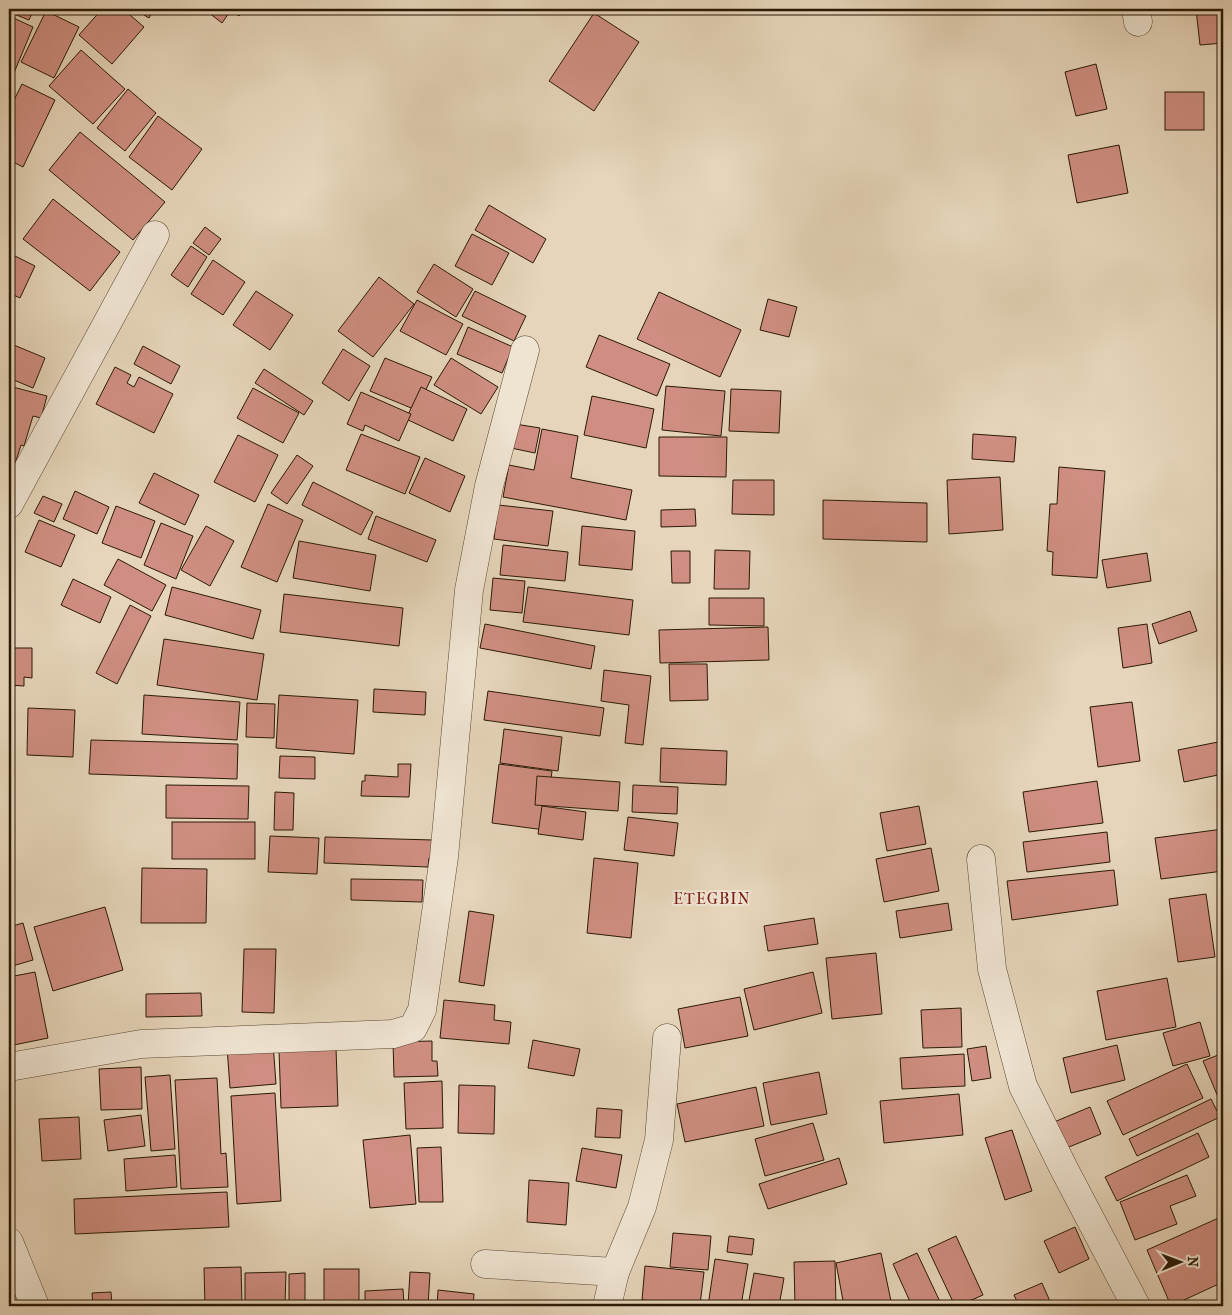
<svg xmlns="http://www.w3.org/2000/svg" width="1232" height="1315" font-family="'IM FELL French Canon',serif">
<style>
.building{fill:#cf8e81;stroke:#2a1906}
.lines{fill:none;stroke-linecap:round;stroke-linejoin:round}
.minor-casing{stroke:#594833;stroke-width:29}
.minor{stroke:#efe4d2;stroke-width:28}
.labels{text-anchor:middle;dominant-baseline:central;stroke-width:4;stroke-linejoin:round;paint-order:stroke}
.neighbourhood-label{font-size:16px;letter-spacing:1px;fill:#7a1f14;stroke:#efe4d2}
</style>
<rect width="100%" height="100%" fill="#e6d5ba"/>
<filter id="stains"><feTurbulence type="fractalNoise" baseFrequency=".004" numOctaves="4"/><feColorMatrix values="0 0 0 0 .2 0 0 0 0 .09 0 0 0 0 .02 0 0 0 .5 -.17"/></filter>
<radialGradient id="worn" r=".72"><stop offset=".6" stop-color="#630" stop-opacity="0"/><stop offset="1" stop-color="#630" stop-opacity=".3"/></radialGradient>
<g class="building">
<polygon points="9,9 34,9 29,20 9,12"/>
<polygon points="102,9 123,9 144,27 112,64 79,35"/>
<polygon points="134,9 154,9 149,18"/>
<polygon points="204,9 244,9 239,16 231,10 222,23"/>
<polygon points="1196,9 1223,9 1223,43 1200,45"/>
<polygon points="46,11 79,27 54,78 21,62"/>
<polygon points="594,13 639,42 594,111 549,81"/>
<polygon points="9,16 33,27 9,85"/>
<polygon points="81,50 125,89 93,124 49,86"/>
<polygon points="1096,64 1107,109 1076,116 1065,72"/>
<polygon points="22,84 55,100 23,167 9,160 9,110"/>
<polygon points="128,89 156,113 125,151 97,128"/>
<rect x="1165" y="92" width="39" height="38"/>
<polygon points="158,116 202,149 172,190 129,157"/>
<polygon points="80,132 165,202 133,240 49,170"/>
<polygon points="1119,145 1128,193 1077,203 1068,155"/>
<polygon points="53,199 120,252 90,291 23,239"/>
<polygon points="489,205 546,239 533,263 475,230"/>
<polygon points="205,227 221,239 209,255 193,243"/>
<polygon points="472,234 509,253 492,285 455,266"/>
<polygon points="191,246 207,257 188,287 171,275"/>
<polygon points="9,253 35,266 20,298 9,293"/>
<polygon points="213,260 245,282 223,315 191,294"/>
<polygon points="434,264 473,289 456,317 417,292"/>
<polygon points="379,277 414,304 373,357 338,331"/>
<polygon points="256,291 293,315 270,350 233,325"/>
<polygon points="475,291 526,316 514,341 462,316"/>
<polygon points="659,292 741,330 720,377 637,339"/>
<polygon points="768,299 797,307 789,337 760,330"/>
<polygon points="417,300 463,324 446,355 400,331"/>
<polygon points="468,327 513,347 502,373 457,354"/>
<polygon points="599,335 670,364 657,396 586,367"/>
<polygon points="9,343 45,358 33,388 9,378"/>
<polygon points="143,346 180,366 171,384 134,364"/>
<polygon points="343,349 370,366 349,401 322,383"/>
<polygon points="385,358 432,377 416,410 370,391"/>
<polygon points="451,358 498,387 481,414 434,385"/>
<polygon points="115,367 131,375 127,383 134,387 139,377 173,394 154,433 96,404"/>
<polygon points="264,369 313,401 304,415 255,383"/>
<polygon points="9,386 47,396 41,418 33,416 24,446 21,445 14,467 9,466"/>
<polygon points="666,386 725,391 721,436 662,430"/>
<polygon points="421,387 467,409 453,441 406,419"/>
<polygon points="253,388 299,413 283,443 237,418"/>
<polygon points="731,389 781,391 779,433 729,431"/>
<polygon points="361,392 411,414 399,441 365,425 363,431 347,424"/>
<polygon points="592,396 654,409 646,448 584,435"/>
<polygon points="515,424 540,428 535,453 511,448"/>
<polygon points="542,429 578,436 571,478 632,490 626,520 503,497 509,465 534,470"/>
<polygon points="361,434 420,457 405,494 346,470"/>
<polygon points="973,434 1016,437 1014,462 972,459"/>
<polygon points="238,435 278,455 255,502 214,482"/>
<polygon points="659,437 727,437 726,477 659,476"/>
<polygon points="297,455 313,466 287,504 271,493"/>
<polygon points="425,458 465,476 450,512 409,493"/>
<polygon points="1059,467 1105,471 1097,578 1052,575 1053,552 1047,551 1050,504 1057,504"/>
<polygon points="154,473 199,495 185,525 139,503"/>
<polygon points="1000,477 1003,530 949,534 947,480"/>
<polygon points="733,480 774,480 774,515 732,514"/>
<polygon points="313,482 373,512 361,535 302,505"/>
<polygon points="75,491 109,507 97,534 63,519"/>
<polygon points="43,496 62,504 54,522 34,513"/>
<polygon points="823,500 927,503 927,542 823,539"/>
<polygon points="268,504 303,520 277,582 241,567"/>
<polygon points="498,505 553,511 548,546 494,539"/>
<polygon points="116,506 155,521 141,558 102,543"/>
<polygon points="695,509 696,526 661,527 661,510"/>
<polygon points="376,516 436,540 427,562 368,539"/>
<polygon points="39,520 75,535 61,567 25,552"/>
<polygon points="161,523 193,536 176,579 144,565"/>
<polygon points="206,526 234,541 210,586 181,570"/>
<polygon points="582,526 635,531 632,570 579,565"/>
<polygon points="299,541 376,555 370,591 293,578"/>
<polygon points="503,545 568,552 565,581 500,575"/>
<polygon points="715,550 750,551 749,589 714,589"/>
<polygon points="671,551 690,551 690,583 672,583"/>
<polygon points="1147,553 1151,581 1107,588 1102,560"/>
<polygon points="118,559 166,585 152,611 104,585"/>
<polygon points="493,578 525,581 522,613 490,610"/>
<polygon points="73,579 111,597 100,623 61,605"/>
<polygon points="172,587 261,610 253,639 165,615"/>
<polygon points="528,587 633,600 629,635 523,622"/>
<polygon points="284,594 403,608 399,646 280,632"/>
<polygon points="709,598 764,598 764,626 709,625"/>
<polygon points="130,605 151,616 117,684 96,673"/>
<polygon points="1190,611 1197,631 1159,644 1152,624"/>
<polygon points="485,624 595,646 591,669 480,648"/>
<polygon points="1147,624 1152,663 1123,668 1118,628"/>
<polygon points="768,627 769,660 660,663 659,630"/>
<polygon points="164,639 264,654 257,700 157,685"/>
<polygon points="9,648 32,648 32,678 24,677 24,686 9,685"/>
<polygon points="669,664 707,664 708,700 670,701"/>
<polygon points="604,670 651,676 643,745 625,743 629,705 601,701"/>
<polygon points="374,689 426,692 425,715 373,712"/>
<polygon points="488,691 604,708 600,736 484,720"/>
<polygon points="144,695 240,702 237,740 142,734"/>
<polygon points="279,695 358,700 354,754 276,748"/>
<polygon points="1132,702 1140,761 1098,767 1090,707"/>
<polygon points="247,703 275,704 274,738 246,737"/>
<polygon points="28,708 75,710 73,757 27,755"/>
<polygon points="504,729 562,737 558,771 500,763"/>
<polygon points="91,740 238,744 237,779 89,774"/>
<polygon points="1223,741 1223,774 1184,782 1178,750"/>
<polygon points="661,748 727,751 726,785 660,782"/>
<polygon points="280,756 315,757 315,779 279,778"/>
<polygon points="398,764 411,764 409,797 361,796 362,781 365,781 365,775 398,777"/>
<polygon points="499,764 552,771 545,830 492,823"/>
<polygon points="537,776 620,782 618,811 535,805"/>
<polygon points="1097,781 1103,823 1029,832 1023,792"/>
<polygon points="166,785 249,786 248,819 166,818"/>
<polygon points="633,785 678,787 677,814 632,812"/>
<polygon points="275,792 294,793 293,830 274,830"/>
<polygon points="542,806 586,812 583,840 538,834"/>
<polygon points="919,806 926,844 887,851 880,813"/>
<polygon points="628,817 678,823 674,856 624,850"/>
<rect x="172" y="822" width="83" height="37"/>
<polygon points="1223,829 1223,871 1161,879 1155,838"/>
<polygon points="1107,832 1110,862 1027,872 1023,842"/>
<polygon points="270,836 319,838 317,874 268,872"/>
<polygon points="325,837 433,840 432,858 429,858 428,867 324,863"/>
<polygon points="931,848 939,891 884,902 876,859"/>
<polygon points="594,858 638,863 631,938 587,933"/>
<polygon points="142,868 207,869 206,923 141,923"/>
<polygon points="1114,870 1118,905 1012,920 1007,881"/>
<polygon points="351,879 423,880 422,902 351,900"/>
<polygon points="1206,894 1215,957 1178,962 1169,899"/>
<polygon points="948,903 952,930 900,938 896,911"/>
<polygon points="105,907 123,970 53,991 34,927"/>
<polygon points="469,911 494,915 484,986 459,982"/>
<polygon points="814,918 818,944 768,951 764,926"/>
<polygon points="23,923 33,960 9,967 9,927"/>
<polygon points="1223,948 1223,969 1218,950"/>
<polygon points="244,949 276,949 274,1013 242,1012"/>
<polygon points="876,953 882,1014 832,1019 826,958"/>
<polygon points="35,972 48,1038 9,1046 9,977"/>
<polygon points="813,972 822,1013 754,1030 744,989"/>
<polygon points="1167,978 1176,1027 1106,1040 1097,991"/>
<polygon points="201,993 202,1016 146,1017 146,994"/>
<polygon points="740,997 748,1036 685,1048 678,1009"/>
<polygon points="444,1000 495,1005 494,1020 511,1022 509,1044 440,1038"/>
<polygon points="961,1008 962,1047 923,1048 921,1010"/>
<polygon points="1200,1022 1210,1056 1173,1066 1163,1033"/>
<polygon points="533,1040 580,1049 574,1076 528,1068"/>
<polygon points="432,1041 432,1061 437,1061 438,1076 394,1077 393,1042"/>
<polygon points="273,1043 276,1084 230,1088 227,1047"/>
<polygon points="1117,1045 1125,1080 1071,1093 1063,1058"/>
<polygon points="986,1046 991,1078 972,1081 967,1049"/>
<polygon points="336,1048 338,1106 281,1108 279,1050"/>
<polygon points="1223,1053 1223,1109 1203,1061"/>
<polygon points="964,1054 965,1086 902,1089 900,1058"/>
<polygon points="1187,1064 1203,1098 1123,1135 1107,1101"/>
<polygon points="141,1067 142,1109 101,1110 99,1069"/>
<polygon points="819,1072 827,1114 771,1125 763,1083"/>
<polygon points="170,1075 175,1149 151,1151 145,1077"/>
<polygon points="217,1078 221,1154 226,1153 228,1187 181,1189 175,1080"/>
<polygon points="442,1081 443,1128 406,1129 404,1083"/>
<polygon points="459,1085 495,1086 494,1134 458,1133"/>
<polygon points="756,1087 764,1126 685,1142 677,1104"/>
<polygon points="275,1093 281,1201 237,1204 231,1096"/>
<polygon points="959,1094 963,1135 884,1143 880,1101"/>
<polygon points="1211,1099 1220,1117 1137,1156 1129,1139"/>
<polygon points="1090,1107 1101,1134 1064,1149 1054,1122"/>
<polygon points="597,1108 622,1110 620,1138 595,1137"/>
<polygon points="141,1115 145,1146 108,1151 104,1120"/>
<polygon points="79,1117 81,1159 42,1161 39,1119"/>
<polygon points="813,1123 824,1160 765,1176 755,1139"/>
<polygon points="1012,1130 1032,1191 1005,1200 985,1138"/>
<polygon points="1198,1133 1209,1157 1117,1201 1105,1177"/>
<polygon points="410,1135 416,1204 370,1208 363,1140"/>
<polygon points="441,1147 443,1202 419,1202 417,1148"/>
<polygon points="582,1148 622,1155 616,1188 576,1181"/>
<polygon points="175,1155 177,1187 126,1191 124,1159"/>
<polygon points="839,1158 847,1184 768,1209 759,1184"/>
<polygon points="1187,1175 1196,1196 1170,1206 1177,1224 1135,1240 1120,1202"/>
<polygon points="529,1180 569,1183 566,1225 527,1222"/>
<polygon points="227,1192 229,1227 75,1234 74,1199"/>
<polygon points="1223,1216 1223,1282 1171,1306 1147,1250"/>
<polygon points="1075,1227 1089,1259 1059,1273 1044,1241"/>
<polygon points="673,1233 711,1236 708,1270 670,1267"/>
<polygon points="729,1236 754,1239 752,1255 727,1252"/>
<polygon points="956,1236 983,1295 958,1306 955,1306 928,1249"/>
<polygon points="881,1253 892,1306 844,1306 836,1263"/>
<polygon points="917,1253 942,1306 912,1306 893,1264"/>
<polygon points="715,1259 748,1264 741,1306 708,1306"/>
<polygon points="835,1261 836,1306 795,1306 794,1262"/>
<polygon points="645,1266 704,1272 700,1305 642,1300"/>
<polygon points="241,1267 242,1306 205,1306 204,1268"/>
<rect x="324" y="1269" width="35" height="37"/>
<polygon points="286,1272 285,1306 245,1306 245,1273"/>
<polygon points="410,1272 430,1273 428,1306 408,1306"/>
<polygon points="305,1273 305,1302 289,1301 289,1274"/>
<polygon points="754,1273 784,1278 779,1306 748,1306"/>
<polygon points="1042,1283 1052,1306 1019,1306 1014,1295"/>
<polygon points="403,1289 404,1306 365,1306 365,1291"/>
<polygon points="438,1290 474,1294 473,1306 437,1306"/>
<polygon points="111,1292 112,1306 93,1306 92,1293"/>
<polygon points="633,1303 671,1306 633,1306"/>
</g>
<g class="lines">
<defs>
<g id="minor">
<polyline points="1136,9 1138,22"/>
<polyline points="9,504 155,235"/>
<polyline points="981,859 992,969 1023,1086 1064,1169 1136,1306"/>
<polyline points="9,1067 141,1044 393,1034 413,1028 422,1010 444,857 469,590 489,486 525,350"/>
<polyline points="9,1242 35,1306"/>
<polyline points="485,1264 615,1272"/>
<polyline points="607,1306 615,1272 642,1207 659,1140 667,1038"/>
</g>
</defs>
<use href="#minor" class="minor-casing"/>
<use href="#minor" class="minor"/>
</g>
<g class="labels">
<g class="neighbourhood-label">
<text x="712" y="898">ETEGBIN</text>
</g>
</g>
<rect width="1232" height="1315" fill="none" stroke="#e6d5ba" stroke-width="30"/>
<rect x="10" y="10" width="1212" height="1295" fill="none" stroke="#2a1906" stroke-width="2.5"/>
<rect x="15" y="15" width="1202" height="1285" fill="none" stroke="#2a1906"/>
<g transform="translate(1180 1262) rotate(89)" stroke="#efe4d2" stroke-width="4" paint-order="stroke">
<path d="M0-4L9 19L0 12L-9 19Z" fill="#2a1906"/>
<text y="-8" font-size="14" font-weight="bold" text-anchor="middle" fill="#2a1906">N</text>
</g>
<rect width="100%" height="100%" filter="url(#stains)"/>
<rect width="100%" height="100%" fill="url(#worn)"/>
</svg>
